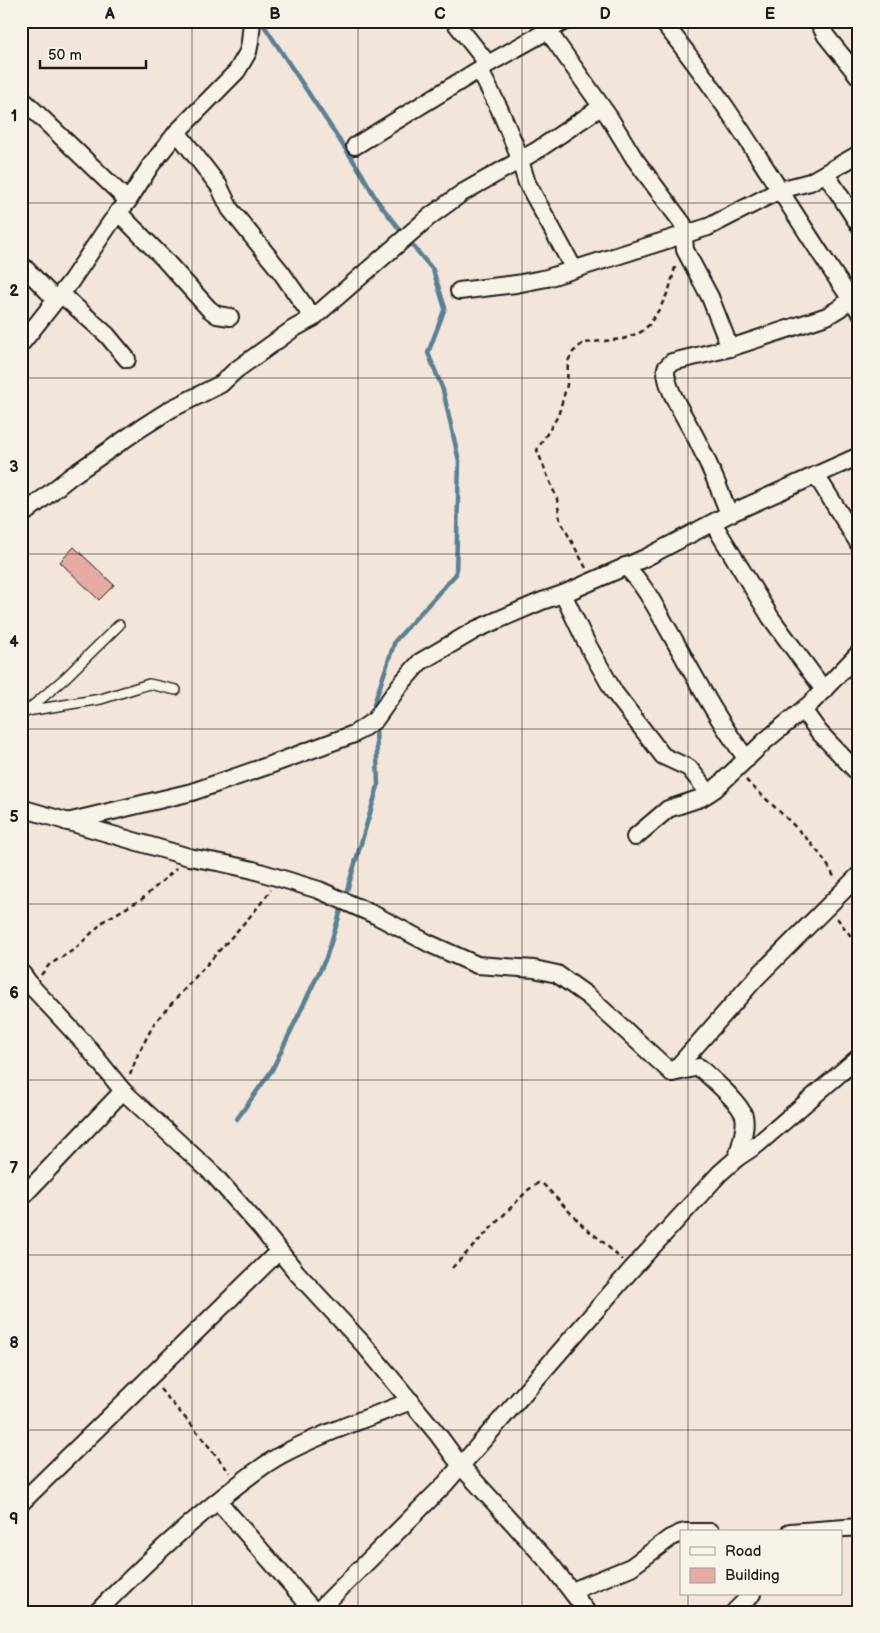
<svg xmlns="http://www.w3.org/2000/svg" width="880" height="1633" font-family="'Balsamiq Sans',sans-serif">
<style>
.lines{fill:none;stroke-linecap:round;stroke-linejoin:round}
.stream{stroke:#598093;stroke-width:4.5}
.building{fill:#e5aba3;stroke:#1c1c1c}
.lane-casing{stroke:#1c1c1c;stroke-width:12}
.street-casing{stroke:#1c1c1c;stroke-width:20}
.path{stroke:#1c1c1c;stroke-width:2.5;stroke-dasharray:5 4;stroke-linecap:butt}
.lane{stroke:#f7f3e8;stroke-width:9}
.street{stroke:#f7f3e8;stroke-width:16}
.grid{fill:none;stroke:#1c1c1c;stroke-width:1;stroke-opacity:0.55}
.neatline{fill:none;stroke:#1c1c1c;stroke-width:2}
.grid-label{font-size:16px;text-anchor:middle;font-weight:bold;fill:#1c1c1c}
</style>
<rect width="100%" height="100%" fill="#f3e5da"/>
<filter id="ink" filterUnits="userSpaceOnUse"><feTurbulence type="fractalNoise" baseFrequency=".02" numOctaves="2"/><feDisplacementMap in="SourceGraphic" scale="10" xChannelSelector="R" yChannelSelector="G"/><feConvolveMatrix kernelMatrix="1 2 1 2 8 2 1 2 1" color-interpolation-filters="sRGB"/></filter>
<g filter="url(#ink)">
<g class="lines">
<g class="stream">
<polyline points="261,21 362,174 376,199 403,234"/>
<polyline points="375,712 374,704 395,641 456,574 459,461 443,390 428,353 445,308 433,270 408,240"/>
<polyline points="345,897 378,786 376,725"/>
<polyline points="237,1119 272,1070 326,958 343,904"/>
</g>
</g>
<polygon class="building" points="74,547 114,585 99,600 60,562"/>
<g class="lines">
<defs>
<g id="lane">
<polyline points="27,711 101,699 149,684 176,690"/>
<polyline points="21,716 65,678 119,625"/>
</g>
<g id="street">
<polyline points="454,21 488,64"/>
<path d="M662 21C736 112 792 215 859 311"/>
<polyline points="818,21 826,36 859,77"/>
<polyline points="548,31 609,117 634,158 683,224 685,250 710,297 730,348"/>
<polyline points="480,71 499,108 516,148 527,183 574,269"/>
<polyline points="21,98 128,201"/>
<polyline points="177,132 219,186 230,209 281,272 313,318"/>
<polyline points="355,146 488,64 565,21"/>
<polyline points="826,174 859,225"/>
<polyline points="118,212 163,258 209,309 217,315 230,317"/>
<polyline points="21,264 56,300"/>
<polyline points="459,291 516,284 547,278 708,227 780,190 810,182 859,154"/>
<polyline points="61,294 107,335 127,359"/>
<polyline points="21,344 71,281 111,222 128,201 151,165 177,132 237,71 248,52 250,42 252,21"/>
<polyline points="816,475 859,544"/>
<path d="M729 514C720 490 710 466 698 442 689 423 664 388 666 368L672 362 730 348 827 316 840 308 859 290"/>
<polyline points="21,516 70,477 138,430 171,409 221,384 236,370 293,329 313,318 429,217 462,193 536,151 601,107"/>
<polyline points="713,523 771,618 824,690"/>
<path d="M625 566C644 584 655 606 668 629 693 673 716 719 747 759"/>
<polyline points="563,594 585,640 614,692 663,756 689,768 709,793"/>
<polyline points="803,710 819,732 859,774"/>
<path d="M21 808 189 857 222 863 253 870 319 890 375 915 430 944 477 965 534 969 557 974 588 996 672 1073 699 1067C710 1077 740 1102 744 1116 747 1129 740 1145 737 1158"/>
<polyline points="67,822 192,792 270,765 354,734 375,720 400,685 420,662 477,629 542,601 563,594 645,558 729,514 859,456"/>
<polyline points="635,837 668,809 701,798 715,789 765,741 811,703 859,653"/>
<polyline points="21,972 32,987 85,1044 123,1091 214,1175 260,1227 297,1273 364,1345 439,1436 461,1466 552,1566 587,1612"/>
<polyline points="672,1073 756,978 859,875"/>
<polyline points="21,1198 123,1091"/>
<polyline points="218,1501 315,1612"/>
<polyline points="21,1503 279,1251"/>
<polyline points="685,1532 711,1532"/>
<polyline points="790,1532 859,1527"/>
<polyline points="572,1591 631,1567 670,1538 681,1533"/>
<path d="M97 1612C136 1572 176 1534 220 1499 239 1484 259 1467 281 1455 322 1433 368 1418 411 1401"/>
<polyline points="317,1612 445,1484 631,1270 720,1173 737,1158 758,1144 859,1057"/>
<polyline points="734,1612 752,1594"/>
</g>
</defs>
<use href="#lane" class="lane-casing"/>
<use href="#street" class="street-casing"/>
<g class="path">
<polyline points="745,27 751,21"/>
<polyline points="839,30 858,21"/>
<polyline points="586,568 560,520 557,499 537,450 558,416 567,385 568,361 573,352 583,343 623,339 641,332 649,325 660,308 669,290 676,264"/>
<path d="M746 780C773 807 820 844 835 879"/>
<polyline points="837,918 859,947"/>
<polyline points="41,975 49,965 75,949 105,920 142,899 177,868"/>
<polyline points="130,1075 138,1054 155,1022 254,912 271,890"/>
<polyline points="452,1268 528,1190 538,1183 544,1185 584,1227 601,1240 622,1260"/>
<polyline points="160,1389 195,1429 230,1473"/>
</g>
<use href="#lane" class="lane"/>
<use href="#street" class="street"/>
</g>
</g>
<path class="grid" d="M192 21V1612M358 21V1612M522 21V1612M688 21V1532M21 203H859M21 378H859M21 554H859M21 729H859M21 904H859M21 1080H859M21 1255H859M21 1430H859M688 1594V1612"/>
<rect width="880" height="1633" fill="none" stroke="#f7f3e8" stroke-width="55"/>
<rect x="680" y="1530" width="162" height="65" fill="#f7f3e8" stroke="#9f9d96"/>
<rect x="690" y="1547" width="25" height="8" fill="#f7f3e8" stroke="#9f9d96"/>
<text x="725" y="1556" font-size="15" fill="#1c1c1c">Road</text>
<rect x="690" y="1568" width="25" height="15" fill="#e5aba3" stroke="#9f9d96"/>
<text x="725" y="1580" font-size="15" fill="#1c1c1c">Building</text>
<path d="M40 60v8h106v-8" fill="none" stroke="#1c1c1c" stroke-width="2.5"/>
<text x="48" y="60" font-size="15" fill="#1c1c1c" stroke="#f7f3e8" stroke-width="4" paint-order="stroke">50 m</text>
<rect x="28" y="28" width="824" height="1578" class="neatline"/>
<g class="grid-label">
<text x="110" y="19">A</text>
<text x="275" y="19">B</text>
<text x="440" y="19">C</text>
<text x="605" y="19">D</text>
<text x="770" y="19">E</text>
<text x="14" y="121">1</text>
<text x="14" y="296">2</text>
<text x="14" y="472">3</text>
<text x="14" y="647">4</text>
<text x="14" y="822">5</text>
<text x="14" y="998">6</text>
<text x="14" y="1173">7</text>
<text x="14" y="1348">8</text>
<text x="14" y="1524">9</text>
</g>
</svg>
